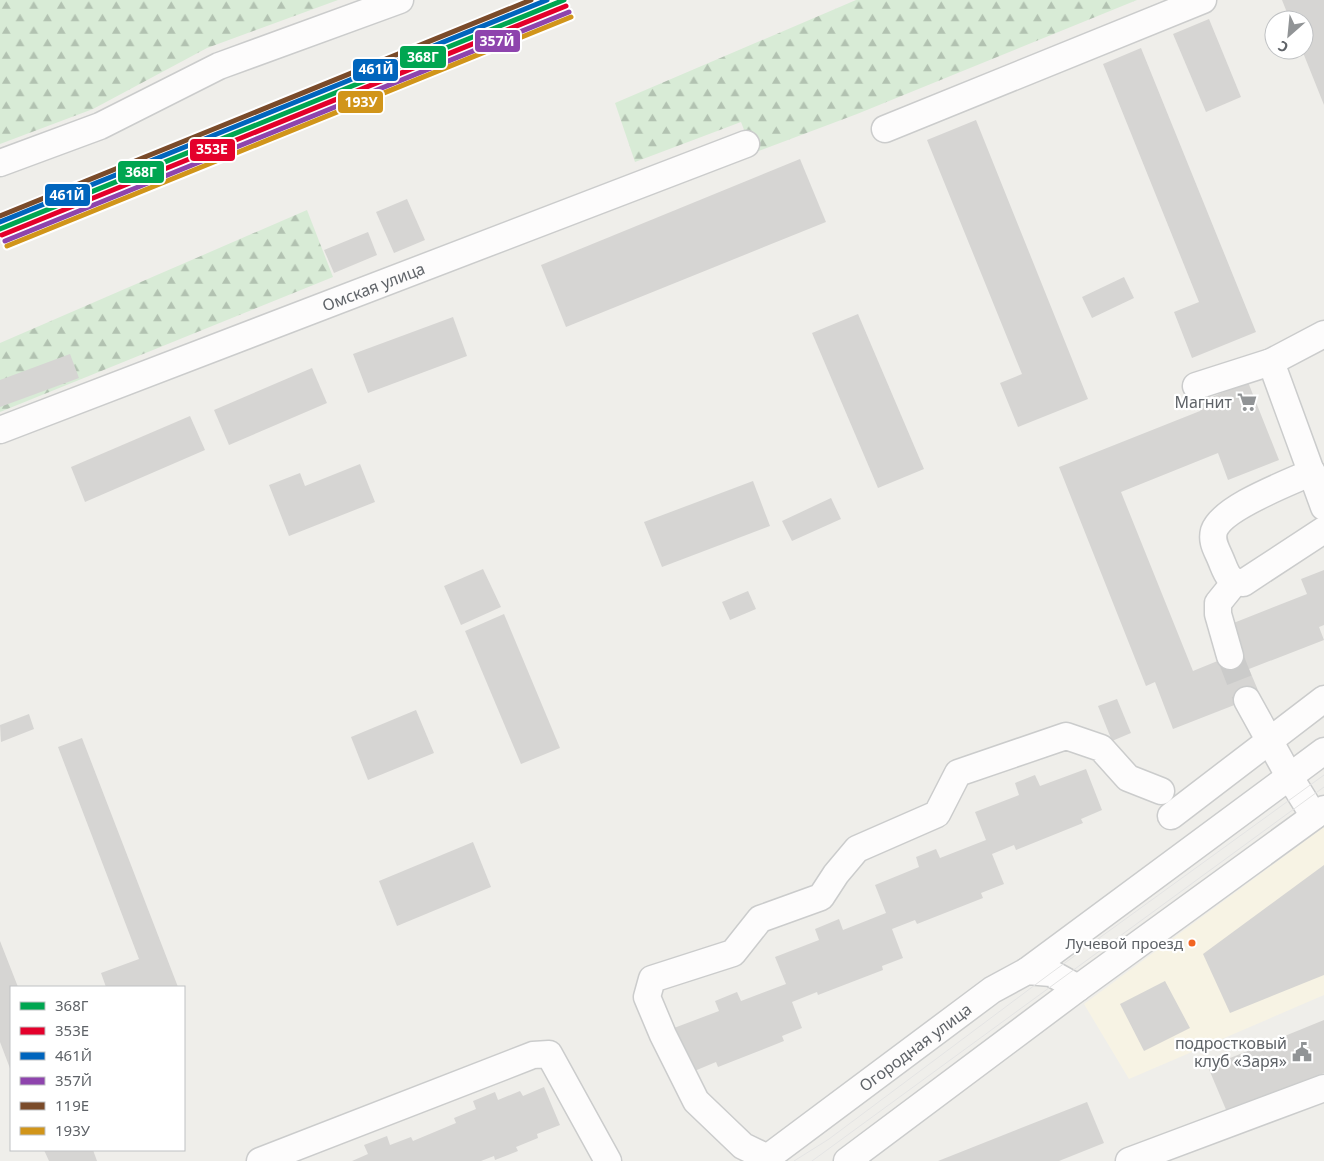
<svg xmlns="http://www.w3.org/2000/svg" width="1324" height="1161" font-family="'Noto Sans',sans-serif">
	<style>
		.commercial { fill: #f7f3e4 }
		.forest { fill: url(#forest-firs) }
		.building { fill: #d6d5d3 }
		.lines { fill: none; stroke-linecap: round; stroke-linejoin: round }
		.minor-tunnel { stroke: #cbcbca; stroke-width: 26; stroke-dasharray: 26 13; stroke-linecap: butt }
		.minor-casing { stroke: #cbcccc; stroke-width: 29 }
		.minor { stroke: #fdfcfc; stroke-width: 26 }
		.tram { stroke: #e4e4e4; stroke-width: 1 }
		.rail-1-casing { stroke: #fff; stroke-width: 9 }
		.rail-2-casing { stroke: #fff; stroke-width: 9 }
		.rail-3-casing { stroke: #fff; stroke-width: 9 }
		.rail-4-casing { stroke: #fff; stroke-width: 9 }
		.rail-5-casing { stroke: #fff; stroke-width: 9 }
		.rail-6-casing { stroke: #fff; stroke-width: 9 }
		.rail-1 { stroke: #00a651; stroke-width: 5 }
		.rail-2 { stroke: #e4002b; stroke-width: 5 }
		.rail-3 { stroke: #0065bd; stroke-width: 5 }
		.rail-4 { stroke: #8e44ad; stroke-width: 5 }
		.rail-5 { stroke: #7a4b2a; stroke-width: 5 }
		.rail-6 { stroke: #d1951a; stroke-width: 5 }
		.bus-dot { fill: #f26522; stroke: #fff; stroke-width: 2 }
		.labels { text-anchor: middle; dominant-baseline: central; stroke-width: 4.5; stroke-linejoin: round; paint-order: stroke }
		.bus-label { font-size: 15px; fill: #5f6368; stroke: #fff; text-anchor: end }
		.street-label { font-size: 16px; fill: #5f6368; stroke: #fff }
		.poi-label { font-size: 16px; fill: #5f6368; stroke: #fff; text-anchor: end }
		.line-badge { stroke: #fff; stroke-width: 2 }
		.badge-label { font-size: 14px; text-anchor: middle; font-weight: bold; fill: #fff }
	</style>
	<defs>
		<pattern id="forest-firs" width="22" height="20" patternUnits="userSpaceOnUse" patternTransform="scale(1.25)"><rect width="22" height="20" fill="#d8ebd6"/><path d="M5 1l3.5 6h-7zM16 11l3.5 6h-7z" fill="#b2c2b1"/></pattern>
	</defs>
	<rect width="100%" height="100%" fill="#efeeea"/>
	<path class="commercial" d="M1324 827V995L1129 1079 1084 1004Z"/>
	<g class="forest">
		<path d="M0 0H338L207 48 93 109 0 144Z"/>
		<path d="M856 0H1137L857 114 753 153 741 122 635 162 615 103Z"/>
		<path d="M307 210 333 277 0 412V343Z"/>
	</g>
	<g class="building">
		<path d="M1282 0H1324V105L1302 50H1304V20H1290Z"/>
		<path d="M1209 19 1241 97 1206 112 1173 34Z"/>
		<path d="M1141 48 1256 332 1192 358 1174 312 1199 302 1103 64Z"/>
		<path d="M976 120 1088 399 1018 427 1000 383 1022 374 927 140Z"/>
		<path d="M800 159 826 222 566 327 541 265Z"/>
		<path d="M407 199 425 240 394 253 376 212Z"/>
		<path d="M368 232 377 255 334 273 324 250Z"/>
		<path d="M1124 277 1134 298 1092 318 1082 297Z"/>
		<path d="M858 314 924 469 878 488 812 333Z"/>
		<path d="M453 317 467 356 368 393 353 354Z"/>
		<path d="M70 354 79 378 0 407V380Z"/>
		<path d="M312 368 327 403 229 445 214 410Z"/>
		<path d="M1248 382 1279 460 1228 480 1218 453 1121 492 1193 671 1242 651 1231 624 1307 594 1301 579 1324 570V625L1319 627 1324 640 1249 669 1260 695 1173 729 1155 682 1146 686 1059 467 1200 411 1197 403Z"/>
		<path d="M190 416 205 450 85 502 71 467Z"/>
		<path d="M360 464 375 502 289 536 269 485 300 473 305 486Z"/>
		<path d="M753 481 770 526 662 567 644 522Z"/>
		<path d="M831 498 841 519 792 541 782 521Z"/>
		<path d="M483 569 501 607 461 625 444 586Z"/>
		<path d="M748 591 756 609 730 620 722 602Z"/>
		<path d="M504 614 560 748 521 764 465 631Z"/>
		<path d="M1117 699 1131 733 1112 741 1098 706Z"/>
		<path d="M416 710 434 753 368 780 351 737Z"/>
		<path d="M29 714 34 729 1 742 0 725Z"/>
		<path d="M82 738 178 987H106L101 973 139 959 58 747Z"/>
		<path d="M1086 769 1102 810 1081 819 1083 823 1016 850 1014 845 992 854 1004 884 981 893 983 898 917 924 915 920 892 929 903 958 882 966 883 970 818 995 817 992 792 1002 802 1028 782 1036 784 1041 718 1067 716 1062 692 1072 674 1028 719 1011 715 1001 737 992 741 1001 786 984 775 957 819 940 815 929 839 919 843 930 886 913 875 885 919 867 916 857 936 849 940 858 986 840 975 812 1019 795 1015 783 1035 775 1040 786Z"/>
		<path d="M473 842 491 887 397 926 379 881Z"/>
		<path d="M1324 865V975L1230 1013 1203 954Z"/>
		<path d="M0 941 18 987H11V1071L0 1042Z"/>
		<path d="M1165 981 1190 1028 1144 1051 1120 1004Z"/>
		<path d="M1324 1020V1073L1227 1112 1208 1067Z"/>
		<path d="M544 1087 560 1125 537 1134 538 1138 516 1147 518 1151 495 1160 494 1156 481 1161H352L368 1154 364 1145 387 1136 390 1145 411 1137 413 1141 456 1123 454 1118 476 1109 473 1101 495 1092 498 1100 520 1091 523 1096Z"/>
		<path d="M1087 1102 1104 1143 1059 1161H938Z"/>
		<path d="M44 1150H93L97 1161H49Z"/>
	</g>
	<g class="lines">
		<path class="minor-tunnel" d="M1230 656 1247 700"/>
		<defs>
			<g id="minor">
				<path d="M885 129 1203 0"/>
				<path d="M0 163 100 126 219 66 400 0"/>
				<path d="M1271 362 1324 507"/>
				<path d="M1196 386 1271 362 1324 334"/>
				<path id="s1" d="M0 430 746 144"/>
				<path d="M1312 472C1289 483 1222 507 1214 531 1211 542 1217 550 1221 560 1226 572 1228 582 1243 583L1324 530"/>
				<path d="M1230 656 1218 614V603L1235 582"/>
				<path d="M1247 700 1289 776 1314 816"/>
				<path d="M1171 816 1324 699"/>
				<path d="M1027 971 1324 751"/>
				<path d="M768 1158 743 1146 696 1101 663 1035 647 997 652 979 733 953 760 919 821 897 836 874 857 849 937 814 958 773 1066 736 1101 748 1128 778 1161 791"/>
				<path d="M260 1161 533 1055 549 1054 608 1161"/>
				<path id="s2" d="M763 1161 992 990 1027 971 1051 973 1078 988"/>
				<path d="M847 1161 1078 988 1324 809"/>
				<path d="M1129 1161 1324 1088"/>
			</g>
		</defs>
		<use href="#minor" class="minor-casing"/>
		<use href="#minor" class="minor"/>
		<g class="tram">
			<path d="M794 1161 829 1139 1051 973 1324 775"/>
			<path d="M812 1161 1324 787"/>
		</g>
		<defs>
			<path id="rail-1" d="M0 229 564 0"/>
			<path id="rail-2" d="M2 235 566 6"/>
			<path id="rail-3" d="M0 222 547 0"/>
			<path id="rail-4" d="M5 241 569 12"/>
			<path id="rail-5" d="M0 216 531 0"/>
			<path id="rail-6" d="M7 246 571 17"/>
		</defs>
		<use href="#rail-1" class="rail-1-casing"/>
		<use href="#rail-2" class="rail-2-casing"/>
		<use href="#rail-3" class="rail-3-casing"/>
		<use href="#rail-4" class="rail-4-casing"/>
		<use href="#rail-5" class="rail-5-casing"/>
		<use href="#rail-6" class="rail-6-casing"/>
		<use href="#rail-1" class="rail-1"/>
		<use href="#rail-2" class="rail-2"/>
		<use href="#rail-3" class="rail-3"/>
		<use href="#rail-4" class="rail-4"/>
		<use href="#rail-5" class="rail-5"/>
		<use href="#rail-6" class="rail-6"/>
	</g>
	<defs>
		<symbol id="supermarket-bare" viewBox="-9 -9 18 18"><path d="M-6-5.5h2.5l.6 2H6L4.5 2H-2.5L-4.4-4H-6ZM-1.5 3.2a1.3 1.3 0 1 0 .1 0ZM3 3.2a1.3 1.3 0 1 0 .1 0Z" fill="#919496" stroke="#fff" stroke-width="2.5" paint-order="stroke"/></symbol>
		<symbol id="civic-bare" viewBox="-9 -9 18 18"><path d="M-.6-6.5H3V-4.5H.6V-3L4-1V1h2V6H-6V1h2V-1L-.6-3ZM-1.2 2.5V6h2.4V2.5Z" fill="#919496" stroke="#fff" stroke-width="2.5" paint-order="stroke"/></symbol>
	</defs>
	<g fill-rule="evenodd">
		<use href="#supermarket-bare" x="1233" y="388" width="28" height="28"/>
		<use href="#civic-bare" x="1288" y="1038" width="28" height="28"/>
	</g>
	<circle class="bus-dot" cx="1192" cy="943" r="4.5"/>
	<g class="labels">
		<g class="bus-label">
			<text x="1183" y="943">Лучевой проезд</text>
		</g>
		<g class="street-label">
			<text stroke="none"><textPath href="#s1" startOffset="400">Омская улица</textPath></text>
			<text stroke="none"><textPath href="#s2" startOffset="190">Огородная улица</textPath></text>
		</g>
		<g class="poi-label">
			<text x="1232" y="402">Магнит</text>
			<text x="1287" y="1043">подростковый<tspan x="1287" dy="18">клуб «Заря»</tspan></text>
		</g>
	</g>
	<g class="line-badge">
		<rect x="474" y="29" width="47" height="24" rx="5" fill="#8e44ad"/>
		<rect x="399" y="45" width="48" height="24" rx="5" fill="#00a651"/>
		<rect x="352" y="58" width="47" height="24" rx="5" fill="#0065bd"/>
		<rect x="337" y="90" width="47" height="24" rx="5" fill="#d1951a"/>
		<rect x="189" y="138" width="47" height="24" rx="5" fill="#e4002b"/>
		<rect x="117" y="160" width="48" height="24" rx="5" fill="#00a651"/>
		<rect x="44" y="183" width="47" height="24" rx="5" fill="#0065bd"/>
	</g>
	<g class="badge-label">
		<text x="497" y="46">357Й</text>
		<text x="423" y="62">368Г</text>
		<text x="376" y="74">461Й</text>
		<text x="361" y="107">193У</text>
		<text x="212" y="154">353Е</text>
		<text x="141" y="177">368Г</text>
		<text x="67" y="200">461Й</text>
	</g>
	<rect x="10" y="986" width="175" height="165" fill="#ffffff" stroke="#bfc1c3"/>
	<rect x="20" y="1002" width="25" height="8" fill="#00a651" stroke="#bfc1c3"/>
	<text x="55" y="1011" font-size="15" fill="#5f6368">368Г</text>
	<rect x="20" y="1027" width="25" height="8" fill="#e4002b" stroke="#bfc1c3"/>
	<text x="55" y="1036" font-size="15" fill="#5f6368">353Е</text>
	<rect x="20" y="1052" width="25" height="8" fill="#0065bd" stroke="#bfc1c3"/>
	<text x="55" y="1061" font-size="15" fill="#5f6368">461Й</text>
	<rect x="20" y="1077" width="25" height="8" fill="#8e44ad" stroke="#bfc1c3"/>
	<text x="55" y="1086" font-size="15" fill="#5f6368">357Й</text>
	<rect x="20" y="1102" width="25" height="8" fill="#7a4b2a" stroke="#bfc1c3"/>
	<text x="55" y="1111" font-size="15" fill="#5f6368">119Е</text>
	<rect x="20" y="1127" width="25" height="8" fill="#d1951a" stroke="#bfc1c3"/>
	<text x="55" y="1136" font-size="15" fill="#5f6368">193У</text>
	<g transform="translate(1289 35) rotate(207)"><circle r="24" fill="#ffffff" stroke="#bfc1c3"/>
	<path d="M0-4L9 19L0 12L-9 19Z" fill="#919496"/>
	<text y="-8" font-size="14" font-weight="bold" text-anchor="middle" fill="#5f6368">С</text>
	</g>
</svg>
